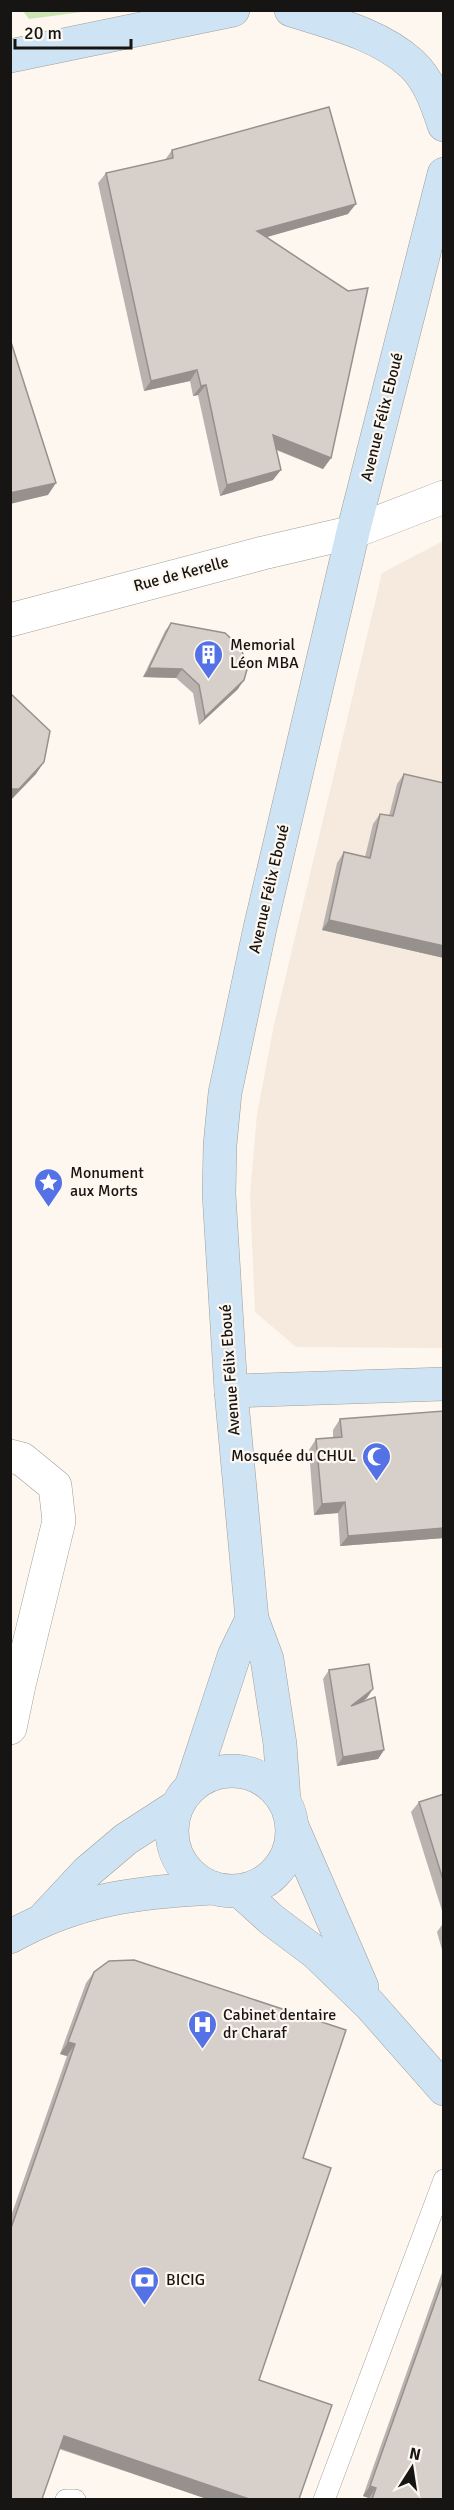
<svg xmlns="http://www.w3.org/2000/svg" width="454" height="2510" font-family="Signika,sans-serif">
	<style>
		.built { fill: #f5eadd }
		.grass { fill: url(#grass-tufts) }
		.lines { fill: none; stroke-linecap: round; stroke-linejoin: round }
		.service-casing { stroke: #a29e97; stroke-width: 22 }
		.minor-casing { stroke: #a29e97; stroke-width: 34 }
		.secondary-casing { stroke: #a29e97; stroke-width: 34 }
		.service { stroke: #fff; stroke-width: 21 }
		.minor { stroke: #fff; stroke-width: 33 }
		.secondary { stroke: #cee3f3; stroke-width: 33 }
		.wall { fill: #b9b2ae }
		.shaded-wall { fill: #96918d }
		.building { fill: #d7cfca; stroke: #96918d; stroke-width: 1.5 }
		.labels { text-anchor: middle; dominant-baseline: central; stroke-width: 4.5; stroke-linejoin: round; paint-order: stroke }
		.street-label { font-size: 16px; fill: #171513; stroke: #fdf7f0 }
		.poi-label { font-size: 16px; fill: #171513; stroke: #fdf7f0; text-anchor: start }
	</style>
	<defs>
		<pattern id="grass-tufts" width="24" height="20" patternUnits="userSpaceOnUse" patternTransform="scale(1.5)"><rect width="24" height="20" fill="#cae5b3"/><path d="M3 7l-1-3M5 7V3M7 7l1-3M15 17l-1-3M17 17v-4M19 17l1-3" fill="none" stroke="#adc499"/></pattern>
	</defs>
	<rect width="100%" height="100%" fill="#fdf7f0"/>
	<path class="built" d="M443 541V1348L296 1347 255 1312 250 1194 257 1114 274 1025 382 573Z"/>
	<path class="grass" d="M23 11H90L29 19Z"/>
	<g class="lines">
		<defs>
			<g id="service">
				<path d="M66 2500H75"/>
				<path d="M324 2500 444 2180"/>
			</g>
			<g id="minor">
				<path d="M10 620 263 553 353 532 444 497"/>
				<path d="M10 1456 22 1459 55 1486 59 1521 19 1685 10 1728"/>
			</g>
			<g id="secondary">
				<path d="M291 10C332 23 379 34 412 64 429 80 437 104 444 125"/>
				<path d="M10 56 233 10"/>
				<path d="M231 1391 444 1384"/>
				<circle cx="232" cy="1831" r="60"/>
				<path d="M191 1787 234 1656 252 1619"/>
				<path d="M284 1800 280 1744 267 1659 252 1619 231 1391 219 1194 220 1145 225 1093 260 928 353 532 444 174"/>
				<path d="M292 1826 362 1987"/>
				<path d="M240 1891 272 1920 316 1953 370 2005 444 2089"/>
				<path d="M45 1917 87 1872 126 1839 177 1806"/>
				<path d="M10 1937C77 1899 137 1892 213 1888"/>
			</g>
		</defs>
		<use href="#service" class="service-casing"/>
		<use href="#minor" class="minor-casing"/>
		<use href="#secondary" class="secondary-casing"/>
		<use href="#service" class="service"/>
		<use href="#minor" class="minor"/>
		<use href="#secondary" class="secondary"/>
	</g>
	<g class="wall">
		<path d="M172 150 348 214 266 237 331 458 323 469 276 450 273 480 220 496 198 395 193 396 190 381 144 391 98 183 106 173 165 160Z"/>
		<path d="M171 623 238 689 199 725 193 693 176 678 143 677 165 631Z"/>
		<path d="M404 774 444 783V958L322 930 337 863 344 852 365 857 373 824 380 814 389 816 397 784Z"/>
		<path d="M444 1411V1538L340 1546 338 1513 314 1515 309 1450 316 1439 333 1438V1430L340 1419Z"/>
		<path d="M329 1670 367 1698 362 1702 384 1750 378 1759 337 1766 323 1679Z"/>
		<path d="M444 1794V1917L411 1812 419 1802Z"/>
		<path d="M444 1922V1957L437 1932Z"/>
		<path d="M94 1972 303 2158 207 2499 59 2449 10 2499V2219L67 2056 60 2054 86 1983Z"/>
		<path d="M444 2267V2499H368L369 2498 363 2496Z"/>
	</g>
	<g class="shaded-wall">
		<path d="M356 204 348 214 250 242 257 231Z"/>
		<path d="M197 370 190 381 144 391 151 381Z"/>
		<path d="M206 385 198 395 193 396 201 386Z"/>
		<path d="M273 435 331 458 323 469 266 445Z"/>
		<path d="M281 470 273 480 220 496 227 485Z"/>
		<path d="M56 483 48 495 10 504V493Z"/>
		<path d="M149 668 182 669 176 678 143 677Z"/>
		<path d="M244 680 238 689 199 725 205 717Z"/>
		<path d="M44 762 36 774 10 801V789Z"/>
		<path d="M329 920 444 946V958L322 930Z"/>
		<path d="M345 1502 338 1513 314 1515 322 1504Z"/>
		<path d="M444 1528V1538L340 1546 348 1536Z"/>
		<path d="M373 1689 367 1698 345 1714 351 1706Z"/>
		<path d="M384 1750 378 1759 337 1766 343 1757Z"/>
		<path d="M68 2042 75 2044 67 2056 60 2054Z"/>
		<path d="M64 2436 249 2499H207L56 2447Z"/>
		<path d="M370 2486 376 2488 369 2498 363 2496Z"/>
	</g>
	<g class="building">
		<path d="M329 107 356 204 257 231 348 291 368 288 331 458 273 435 281 470 227 485 206 385 201 386 197 370 151 381 106 173 173 158 172 150Z"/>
		<path d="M10 339 56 483 10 493Z"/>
		<path d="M171 623 225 633 240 647 248 666 244 680 205 717 199 685 182 669 149 668Z"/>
		<path d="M10 693 50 731 44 762 19 789H10Z"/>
		<path d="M404 774 444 783V946L329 920 344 852 370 858 380 814 393 816Z"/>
		<path d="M444 1411V1528L348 1536 345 1502 322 1504 316 1439 342 1437 340 1419Z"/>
		<path d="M369 1664 373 1689 351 1706 375 1697 384 1750 343 1757 329 1670Z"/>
		<path d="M444 1794V1883L419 1802Z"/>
		<path d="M134 1960 346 2030 303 2158 331 2168 259 2380 332 2405 299 2499H249L64 2436 42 2499H10V2231L75 2044 68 2042 94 1972 109 1961Z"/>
		<path d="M444 2277V2499H372L376 2488 370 2486Z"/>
	</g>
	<defs>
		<symbol id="building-pin" viewBox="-11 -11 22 30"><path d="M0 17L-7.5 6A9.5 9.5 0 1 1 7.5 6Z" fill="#5471e6" stroke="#fdf7f0"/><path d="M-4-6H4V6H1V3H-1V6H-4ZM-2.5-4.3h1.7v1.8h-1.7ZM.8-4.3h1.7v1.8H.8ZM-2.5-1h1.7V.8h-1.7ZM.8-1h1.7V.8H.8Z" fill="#fff"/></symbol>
		<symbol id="sight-pin" viewBox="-11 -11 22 30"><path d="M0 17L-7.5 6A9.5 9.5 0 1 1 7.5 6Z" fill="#5471e6" stroke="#fdf7f0"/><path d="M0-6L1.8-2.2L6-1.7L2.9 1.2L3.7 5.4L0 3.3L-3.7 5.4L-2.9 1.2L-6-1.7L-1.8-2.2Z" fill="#fff"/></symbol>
		<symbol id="mosque-pin" viewBox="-11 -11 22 30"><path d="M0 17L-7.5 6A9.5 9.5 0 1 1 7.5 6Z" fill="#5471e6" stroke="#fdf7f0"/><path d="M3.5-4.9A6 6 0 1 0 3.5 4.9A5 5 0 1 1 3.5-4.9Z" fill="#fff"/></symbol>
		<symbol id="hospital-pin" viewBox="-11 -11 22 30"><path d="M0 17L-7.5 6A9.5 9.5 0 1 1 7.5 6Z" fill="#5471e6" stroke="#fdf7f0"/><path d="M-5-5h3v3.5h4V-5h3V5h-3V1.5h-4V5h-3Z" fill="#fff"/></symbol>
		<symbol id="bank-pin" viewBox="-11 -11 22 30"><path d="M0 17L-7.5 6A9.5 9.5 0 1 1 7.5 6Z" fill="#5471e6" stroke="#fdf7f0"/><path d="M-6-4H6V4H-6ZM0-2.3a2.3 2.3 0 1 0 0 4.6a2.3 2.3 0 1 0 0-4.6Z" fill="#fff"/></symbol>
	</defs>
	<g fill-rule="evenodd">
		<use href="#building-pin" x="192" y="638" width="33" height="45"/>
		<use href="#sight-pin" x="32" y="1166" width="33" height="45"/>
		<use href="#mosque-pin" x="360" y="1440" width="33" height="45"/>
		<use href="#hospital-pin" x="186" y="2008" width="33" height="45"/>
		<use href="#bank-pin" x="128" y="2264" width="33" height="45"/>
	</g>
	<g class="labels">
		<g class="street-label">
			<text transform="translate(382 417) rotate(-76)">Avenue Félix Eboué</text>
			<text transform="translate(181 574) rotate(-15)">Rue de Kerelle</text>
			<text transform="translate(269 889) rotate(-77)">Avenue Félix Eboué</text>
			<text transform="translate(230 1370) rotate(-94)">Avenue Félix Eboué</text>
		</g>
		<g class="poi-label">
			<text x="230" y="645">Memorial<tspan x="230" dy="18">Léon MBA</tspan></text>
			<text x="70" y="1173">Monument<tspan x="70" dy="18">aux Morts</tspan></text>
			<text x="356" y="1456" text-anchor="end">Mosquée du CHUL</text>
			<text x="223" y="2015">Cabinet dentaire<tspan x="223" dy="18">dr Charaf</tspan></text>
			<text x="166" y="2280">BICIG</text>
		</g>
	</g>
	<rect width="454" height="2510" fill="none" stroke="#171513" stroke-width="24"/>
	<g transform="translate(412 2468) rotate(12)" stroke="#fdf7f0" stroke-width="4.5" paint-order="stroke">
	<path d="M0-4.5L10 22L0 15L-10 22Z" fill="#171513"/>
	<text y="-9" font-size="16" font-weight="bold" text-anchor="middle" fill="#171513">N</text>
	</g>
	<path d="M15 39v9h116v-9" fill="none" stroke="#171513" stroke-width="3"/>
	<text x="24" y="39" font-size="18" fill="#171513" stroke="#fdf7f0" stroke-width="4.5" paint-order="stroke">20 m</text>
</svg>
